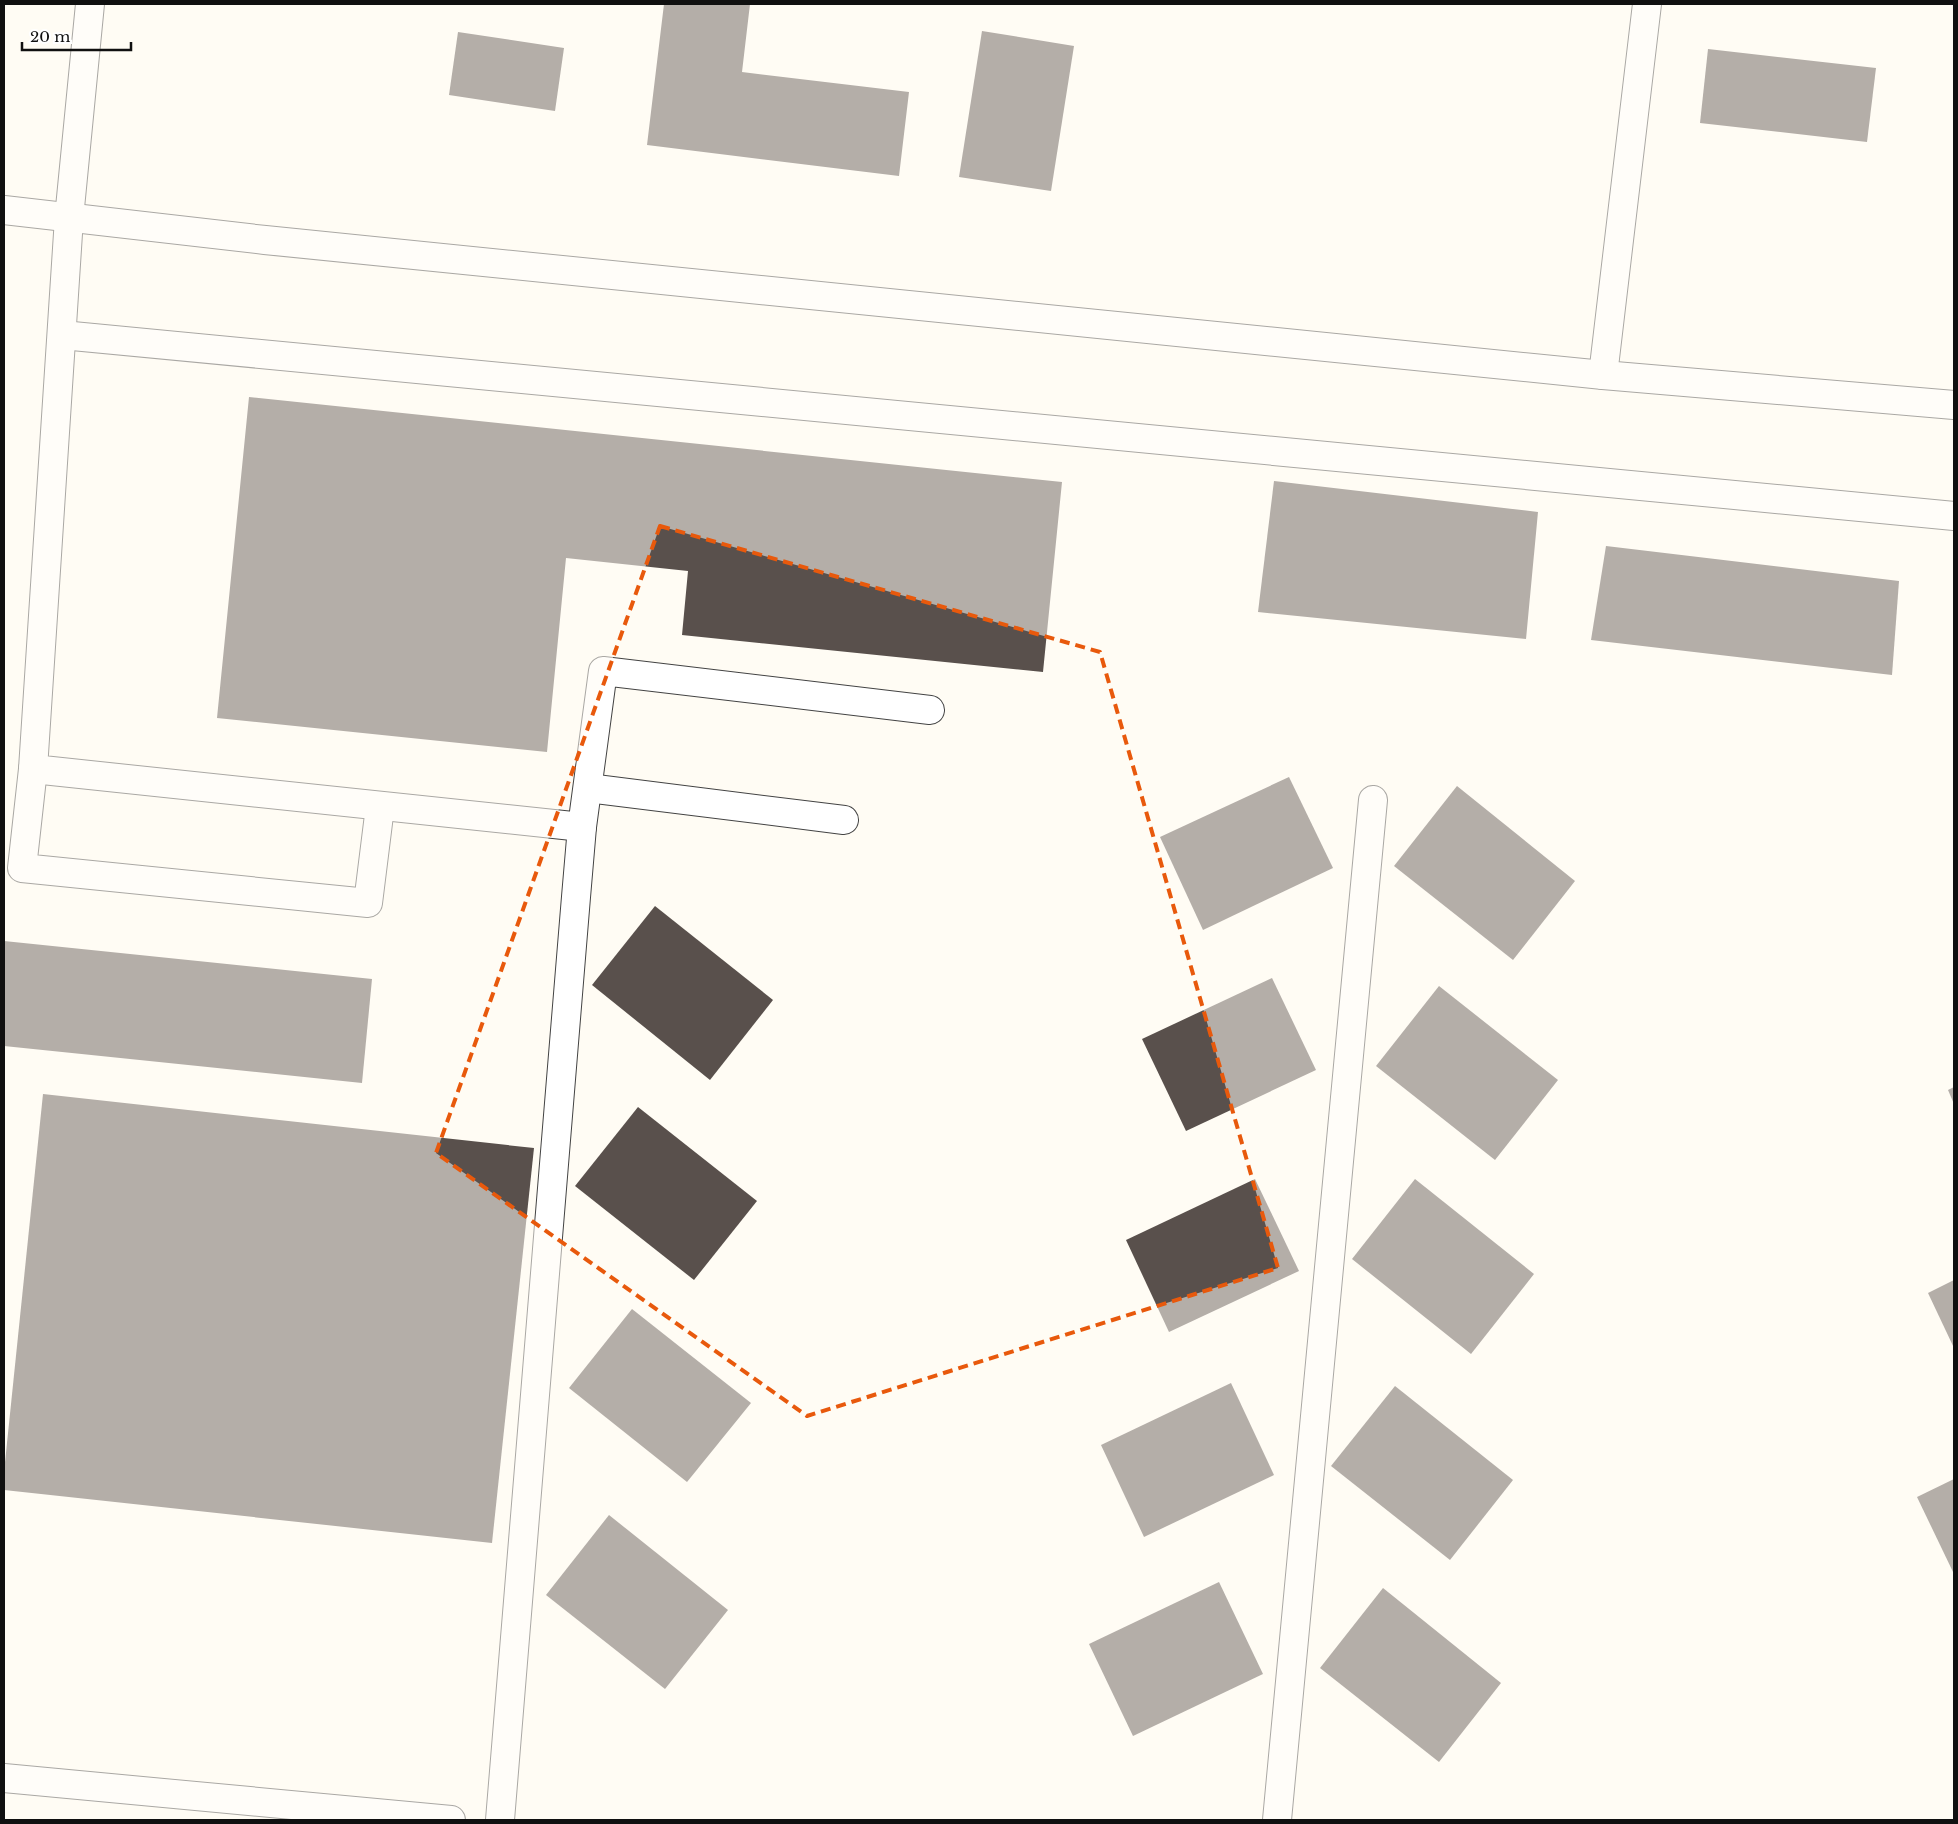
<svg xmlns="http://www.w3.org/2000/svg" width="1958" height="1824" font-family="'Libre Baskerville',serif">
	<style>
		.building { fill: #59504c }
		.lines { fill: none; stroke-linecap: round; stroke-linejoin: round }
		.minor-casing { stroke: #434343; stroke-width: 30 }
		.minor { stroke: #fff; stroke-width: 28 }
		.marked { fill: none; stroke: #e8590c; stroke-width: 4; stroke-dasharray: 10 6; stroke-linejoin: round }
	</style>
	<rect width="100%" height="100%" fill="#fffcf4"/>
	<g class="building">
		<path d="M664 4H750L742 72 909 92 899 176 647 145Z"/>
		<path d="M982 31 1074 46 1051 191 959 177Z"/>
		<path d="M458 32 564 48 555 111 449 95Z"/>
		<path d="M1708 49 1876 68 1867 142 1700 123Z"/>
		<path d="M249 397 1062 482 1043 672 682 635 688 571 566 558 547 752 217 718Z"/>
		<path d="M1274 481 1538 512 1526 639 1258 612Z"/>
		<path d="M1606 546 1899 581 1892 675 1591 640Z"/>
		<path d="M1289 777 1333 868 1203 930 1160 837Z"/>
		<path d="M1457 786 1575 881 1513 960 1394 866Z"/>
		<path d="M655 906 773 1000 710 1080 592 985Z"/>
		<path d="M4 941 372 979 362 1083 4 1046Z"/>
		<path d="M1272 978 1316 1070 1186 1131 1142 1039Z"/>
		<path d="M1439 986 1558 1080 1495 1160 1376 1066Z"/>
		<path d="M1954 1087V1104L1948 1090Z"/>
		<path d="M43 1094 534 1148 492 1543 4 1490V1472Z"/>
		<path d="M638 1107 757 1201 694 1280 575 1186Z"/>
		<path d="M1255 1179 1299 1271 1169 1332 1126 1240Z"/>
		<path d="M1415 1179 1534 1274 1471 1354 1352 1259Z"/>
		<path d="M1954 1280V1348L1928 1293Z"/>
		<path d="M632 1309 751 1403 687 1482 569 1388Z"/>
		<path d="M1231 1383 1274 1475 1144 1537 1101 1445Z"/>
		<path d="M1395 1386 1513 1480 1450 1560 1331 1466Z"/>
		<path d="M1954 1479V1574L1917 1497Z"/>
		<path d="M609 1515 728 1610 665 1689 546 1595Z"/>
		<path d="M1219 1582 1263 1674 1133 1736 1089 1644Z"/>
		<path d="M1383 1588 1501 1683 1439 1762 1320 1668Z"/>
	</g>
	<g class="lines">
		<defs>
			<g id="minor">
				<path d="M90 4 69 218 33 769 582 827"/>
				<path d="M4 210 265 240 1603 375 1954 405"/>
				<path d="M62 335 1954 516"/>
				<path d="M1603 375 1647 4"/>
				<path d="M33 769 22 868 368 903 380 807"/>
				<path d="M588 788 844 820"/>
				<path d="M4 1778 451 1820"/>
				<path d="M500 1820 576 897 582 827 603 671 930 710"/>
				<path d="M1277 1820 1373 800"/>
			</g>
		</defs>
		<use href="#minor" class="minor-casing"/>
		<use href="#minor" class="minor"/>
	</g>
	<path d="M0 0H1958V1824H0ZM660 526 1100 652 1278 1268 807 1416 436 1153Z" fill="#fffcf4" fill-opacity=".55" fill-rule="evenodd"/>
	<path class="marked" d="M660 526 1100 652 1278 1268 807 1416 436 1153Z"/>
	<rect width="1958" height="1824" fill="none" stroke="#101010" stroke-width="10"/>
	<path d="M22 42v8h109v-8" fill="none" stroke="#101010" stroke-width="2.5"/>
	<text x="30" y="42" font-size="15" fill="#101010" stroke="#ffffff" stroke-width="4" paint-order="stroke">20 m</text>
</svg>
